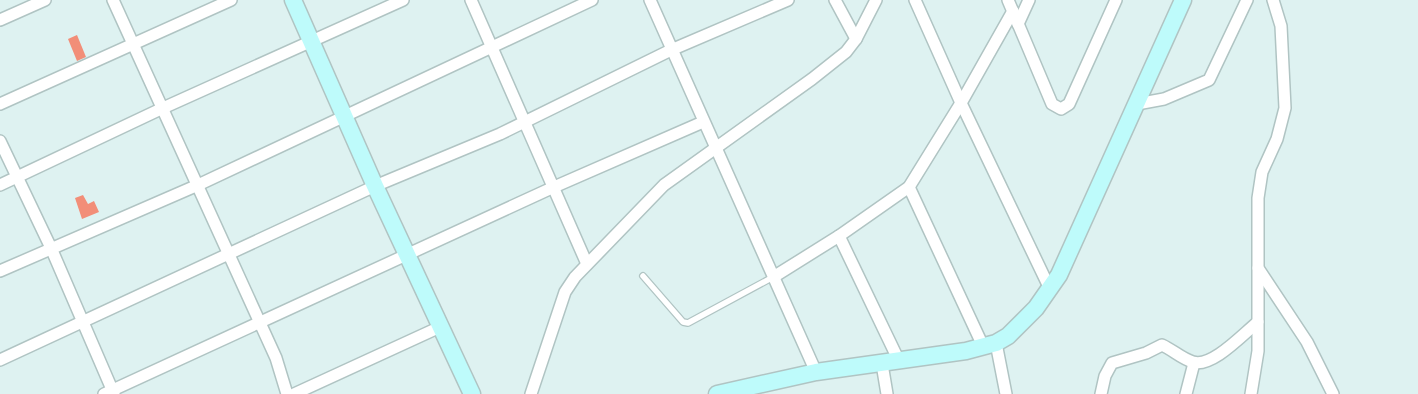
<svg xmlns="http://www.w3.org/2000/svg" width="1418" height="394" font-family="Barlow,sans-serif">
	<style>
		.building { fill: #f28e78 }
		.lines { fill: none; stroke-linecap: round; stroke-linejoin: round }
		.lane-casing { stroke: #b0c4c3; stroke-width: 8 }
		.street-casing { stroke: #b0c4c3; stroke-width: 14 }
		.secondary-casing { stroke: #b0c4c3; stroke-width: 19 }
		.lane { stroke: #fff; stroke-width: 5.5 }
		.street { stroke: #fff; stroke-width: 11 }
		.secondary { stroke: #befbfb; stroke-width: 16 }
	</style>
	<rect width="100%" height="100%" fill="#def2f1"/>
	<g class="building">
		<path d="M77 35 86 57 77 61 68 39Z"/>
		<path d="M83 195 88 204 94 201 99 212 82 219 75 198Z"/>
	</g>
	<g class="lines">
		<defs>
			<path id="lane" d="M643 276 683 322 688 323 775 276"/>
			<g id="street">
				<path d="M113 0 276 358 287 394"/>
				<path d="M471 0 587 264"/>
				<path d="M650 0 816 372"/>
				<path d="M835 0 856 39"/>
				<path d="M915 0 961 103 1050 289"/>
				<path d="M1008 0 1052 104 1061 109 1069 104 1116 0"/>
				<path d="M1273 0 1281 26 1285 108 1277 139 1262 172 1258 198V268L1307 342 1333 394"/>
				<path d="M0 20 45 0"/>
				<path d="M1018 24 1029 0"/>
				<path d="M0 104 231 0"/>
				<path d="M1137 104 1164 99 1209 80 1247 0"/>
				<path d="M0 141 51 248 114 394"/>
				<path d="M0 185 163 108 403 0"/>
				<path d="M909 187 983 346"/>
				<path d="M839 236 899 361"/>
				<path d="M0 271 198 185 592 0"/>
				<path d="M775 276 839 236 909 187 961 103 1013 11"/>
				<path d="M996 343 1006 394"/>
				<path d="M0 360 375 186 500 134 671 50 788 0"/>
				<path d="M882 364 887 394"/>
				<path d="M104 394 554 187 703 122"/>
				<path d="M294 394 440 327"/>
				<path d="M531 394 565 292 575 277 664 185 812 79 846 52 856 39 876 0"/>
				<path d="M1101 394 1105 376 1112 363 1146 353 1162 345C1173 350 1182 359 1193 362 1212 368 1243 334 1258 322"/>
				<path d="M1186 394 1194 363"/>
				<path d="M1251 394 1258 351V268"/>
			</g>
			<g id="secondary">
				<path d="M293 0 375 186 472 394"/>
				<path d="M717 394 816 372 966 351 996 343 1008 336 1036 308 1059 275 1183 0"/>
			</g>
		</defs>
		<use href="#lane" class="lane-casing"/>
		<use href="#street" class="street-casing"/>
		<use href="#secondary" class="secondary-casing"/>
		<use href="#lane" class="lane"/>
		<use href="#street" class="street"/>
		<use href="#secondary" class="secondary"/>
	</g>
</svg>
